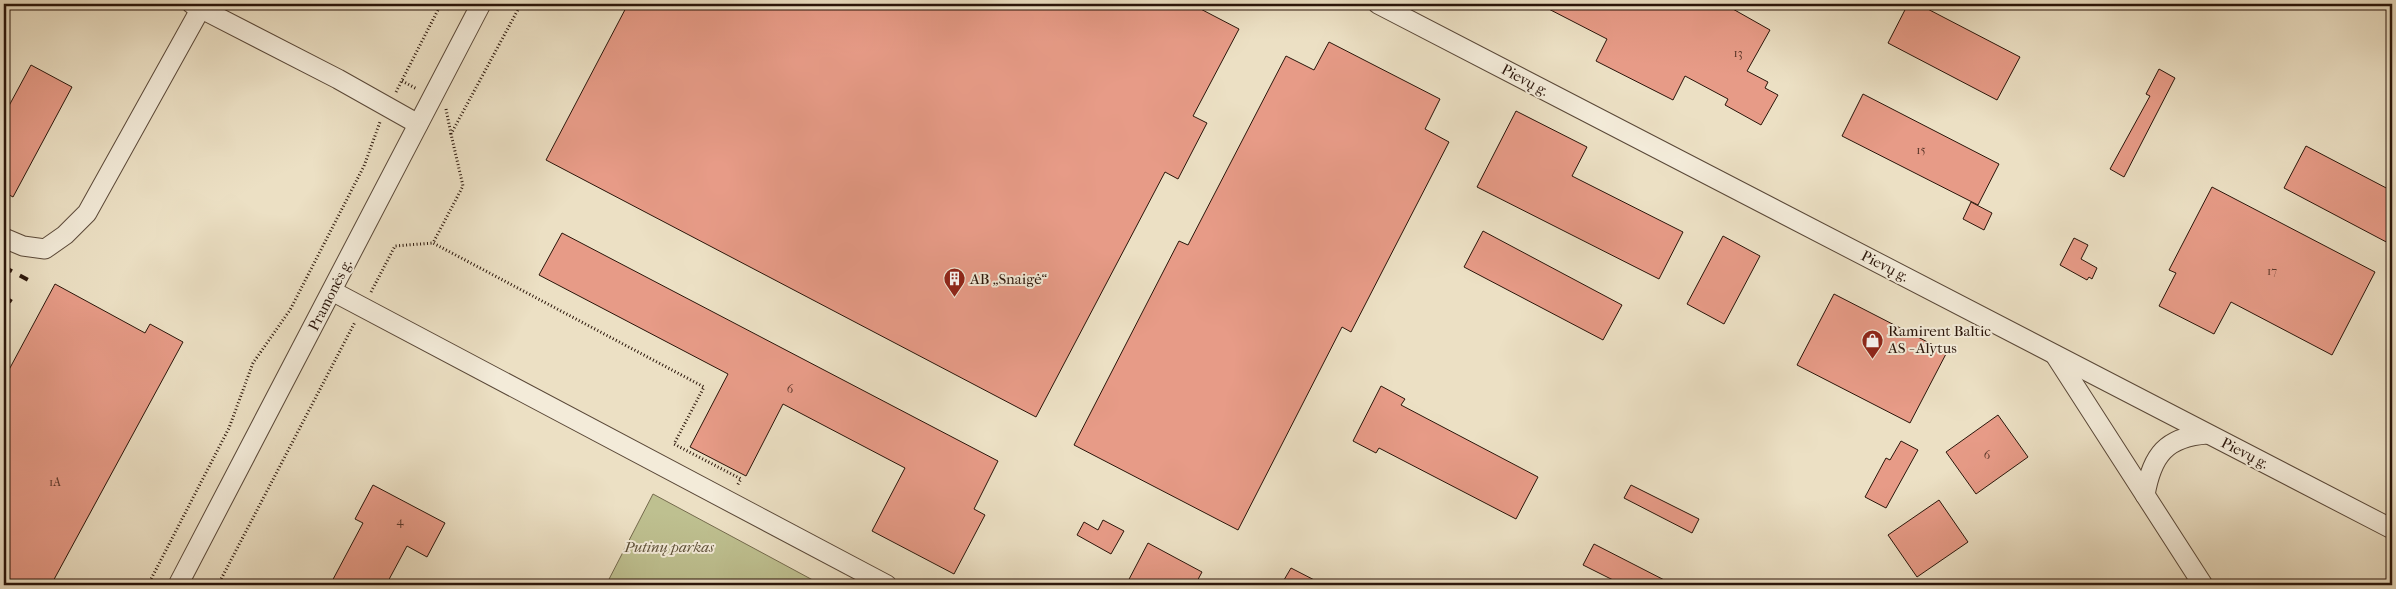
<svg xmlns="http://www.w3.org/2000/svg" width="2396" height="589" font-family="'IM FELL French Canon',serif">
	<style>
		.green { fill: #bec090; stroke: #746a4d }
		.building { fill: #e79b87; stroke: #2a150a }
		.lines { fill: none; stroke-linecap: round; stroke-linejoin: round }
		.minor-casing { stroke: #5a4838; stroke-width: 21 }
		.path { stroke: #2a150a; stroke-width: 3; stroke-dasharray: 1 2.5; stroke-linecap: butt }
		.minor { stroke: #f3ebd9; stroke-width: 19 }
		.rail { stroke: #2a150a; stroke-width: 4; stroke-dasharray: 9 9; stroke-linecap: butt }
		.labels { text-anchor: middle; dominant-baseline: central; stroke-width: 4; stroke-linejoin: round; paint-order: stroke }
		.number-label { font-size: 12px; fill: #593629 }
		.street-label { font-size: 15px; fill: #2a150a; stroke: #f3ebd9 }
		.poi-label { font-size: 15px; fill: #2a150a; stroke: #f3ebd9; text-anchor: start }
		.park-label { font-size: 15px; font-style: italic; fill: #5e5139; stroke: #f3ebd9 }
	</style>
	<rect width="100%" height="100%" fill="#ece0c4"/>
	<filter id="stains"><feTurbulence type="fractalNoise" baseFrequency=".004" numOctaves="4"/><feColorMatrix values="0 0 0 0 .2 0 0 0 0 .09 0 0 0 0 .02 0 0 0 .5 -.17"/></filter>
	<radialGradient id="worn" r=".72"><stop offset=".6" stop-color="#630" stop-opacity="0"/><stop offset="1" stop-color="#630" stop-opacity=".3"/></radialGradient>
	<path class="green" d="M653 494 822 585H606Z"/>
	<g class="building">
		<path d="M628 4H1191L1239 29 1193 116 1207 123 1178 179 1165 172 1036 417 546 160Z"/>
		<path d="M1539 4H1724L1770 30 1747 71 1768 82 1765 88 1778 95 1761 125 1725 105 1728 99 1685 76 1673 100 1596 61 1607 39Z"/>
		<path d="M1908 4H1918L2020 57 1997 100 1888 43Z"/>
		<path d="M1329 42 1440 99 1425 129 1449 142 1351 332 1342 327 1238 530 1074 445 1179 241 1188 245 1286 56 1314 70Z"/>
		<path d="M31 65 72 87 13 197 4 192V115Z"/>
		<path d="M2159 69 2175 78 2124 177 2110 169 2150 96 2146 94Z"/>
		<path d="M1863 94 1999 164 1978 205 1842 136Z"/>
		<path d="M1516 111 1587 147 1572 176 1683 232 1659 279 1477 187Z"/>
		<path d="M2306 146 2392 191V245L2284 188Z"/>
		<path d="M2212 187 2375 272 2332 355 2231 302 2214 334 2159 306 2176 273 2169 270Z"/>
		<path d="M1971 202 1992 213 1984 230 1963 219Z"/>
		<path d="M1483 231 1622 305 1603 340 1464 267Z"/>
		<path d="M562 233 998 461 974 509 985 515 954 574 872 531 905 468 783 404 746 476 690 447 728 374 539 275Z"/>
		<path d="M1723 236 1760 256 1724 324 1687 304Z"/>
		<path d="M2074 238 2088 245 2081 259 2097 268 2092 279 2089 277 2087 280 2060 265Z"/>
		<path d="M55 284 145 333 150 324 183 342 51 585H4V379Z"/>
		<path d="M1834 294 1947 352 1910 423 1797 365Z"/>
		<path d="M1381 386 1405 399 1401 405 1538 477 1516 519 1379 448 1376 453 1353 441Z"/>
		<path d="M1998 415 2028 457 1976 494 1946 452Z"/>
		<path d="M1901 441 1918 450 1886 508 1865 497 1886 458 1890 460Z"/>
		<path d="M373 485 445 523 427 557 407 546 386 585H330L363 523 355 519Z"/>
		<path d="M1631 485 1699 519 1692 533 1624 498Z"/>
		<path d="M1939 500 1968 542 1917 577 1888 535Z"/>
		<path d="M1103 520 1124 531 1111 554 1077 535 1084 522 1098 530Z"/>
		<path d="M1148 543 1202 572 1195 585H1126Z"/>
		<path d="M1594 544 1674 585H1623L1583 565Z"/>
		<path d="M1291 568 1324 585H1281Z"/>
	</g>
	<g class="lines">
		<defs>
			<g id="minor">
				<path d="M192 4 338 79 418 124"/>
				<path d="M1378 4 2392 529"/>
				<path d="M4 238 23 246 45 249 65 235 87 213 201 8"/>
				<path d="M332 291 887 585"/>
				<path d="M2055 355 2203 585"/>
				<path d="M2145 495C2152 455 2166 437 2207 434"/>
				<path d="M178 585 481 4"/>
			</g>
		</defs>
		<use href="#minor" class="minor-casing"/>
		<g class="path">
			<path d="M521 4 451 134 463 186 433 243 704 387 674 444 741 479 737 486"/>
			<path d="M402 81 417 89"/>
			<path d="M396 92 441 4"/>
			<path d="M446 109 451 134"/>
			<path d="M371 292 395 246 433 243"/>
			<path d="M148 585 229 428 253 363 290 310 364 166 380 122"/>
			<path d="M218 585 355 322"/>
		</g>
		<use href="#minor" class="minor"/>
		<g class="rail">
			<path d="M4 267 30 281"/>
			<path d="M4 297 14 303"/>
		</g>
	</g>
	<defs>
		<symbol id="building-pin" viewBox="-11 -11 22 30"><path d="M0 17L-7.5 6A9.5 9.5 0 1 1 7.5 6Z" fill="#8f2418" stroke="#f3ebd9"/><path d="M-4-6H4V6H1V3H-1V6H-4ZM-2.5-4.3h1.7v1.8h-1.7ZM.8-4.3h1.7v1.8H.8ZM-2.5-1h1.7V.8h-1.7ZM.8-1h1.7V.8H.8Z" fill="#fff"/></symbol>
		<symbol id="shop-pin" viewBox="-11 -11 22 30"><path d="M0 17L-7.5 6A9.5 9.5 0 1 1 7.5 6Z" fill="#8f2418" stroke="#f3ebd9"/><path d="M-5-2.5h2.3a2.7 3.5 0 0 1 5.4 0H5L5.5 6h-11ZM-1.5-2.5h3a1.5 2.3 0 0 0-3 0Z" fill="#fff"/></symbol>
	</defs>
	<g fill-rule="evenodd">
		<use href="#building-pin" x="942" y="266" width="25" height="34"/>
		<use href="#shop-pin" x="1860" y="328" width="25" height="34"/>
	</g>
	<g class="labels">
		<g class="number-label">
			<text x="1738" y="53">13</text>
			<text x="1921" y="150">15</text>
			<text x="2272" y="271">17</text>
			<text x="790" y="389">6</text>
			<text x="1987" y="455">6</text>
			<text x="55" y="482">1A</text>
			<text x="400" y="521">4</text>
		</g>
		<g class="street-label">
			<text transform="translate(1525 80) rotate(28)">Pievų g.</text>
			<text transform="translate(1885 266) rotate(27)">Pievų g.</text>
			<text transform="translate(330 295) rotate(-63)">Pramonės g.</text>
			<text transform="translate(2245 453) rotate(27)">Pievų g.</text>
		</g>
		<g class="poi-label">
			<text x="970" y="279">AB „Snaigė“</text>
			<text x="1888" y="331">Ramirent Baltic<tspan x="1888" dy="17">AS - Alytus</tspan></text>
		</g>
		<g class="park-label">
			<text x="669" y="547">Putinų parkas</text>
		</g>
	</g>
	<rect width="2396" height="589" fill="none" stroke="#ece0c4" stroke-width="20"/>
	<rect x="5" y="5" width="2386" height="579" fill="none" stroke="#2a150a" stroke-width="2.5"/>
	<rect x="10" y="10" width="2376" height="569" fill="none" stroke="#2a150a"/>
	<rect width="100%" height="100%" filter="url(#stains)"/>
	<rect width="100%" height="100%" fill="url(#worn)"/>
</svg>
